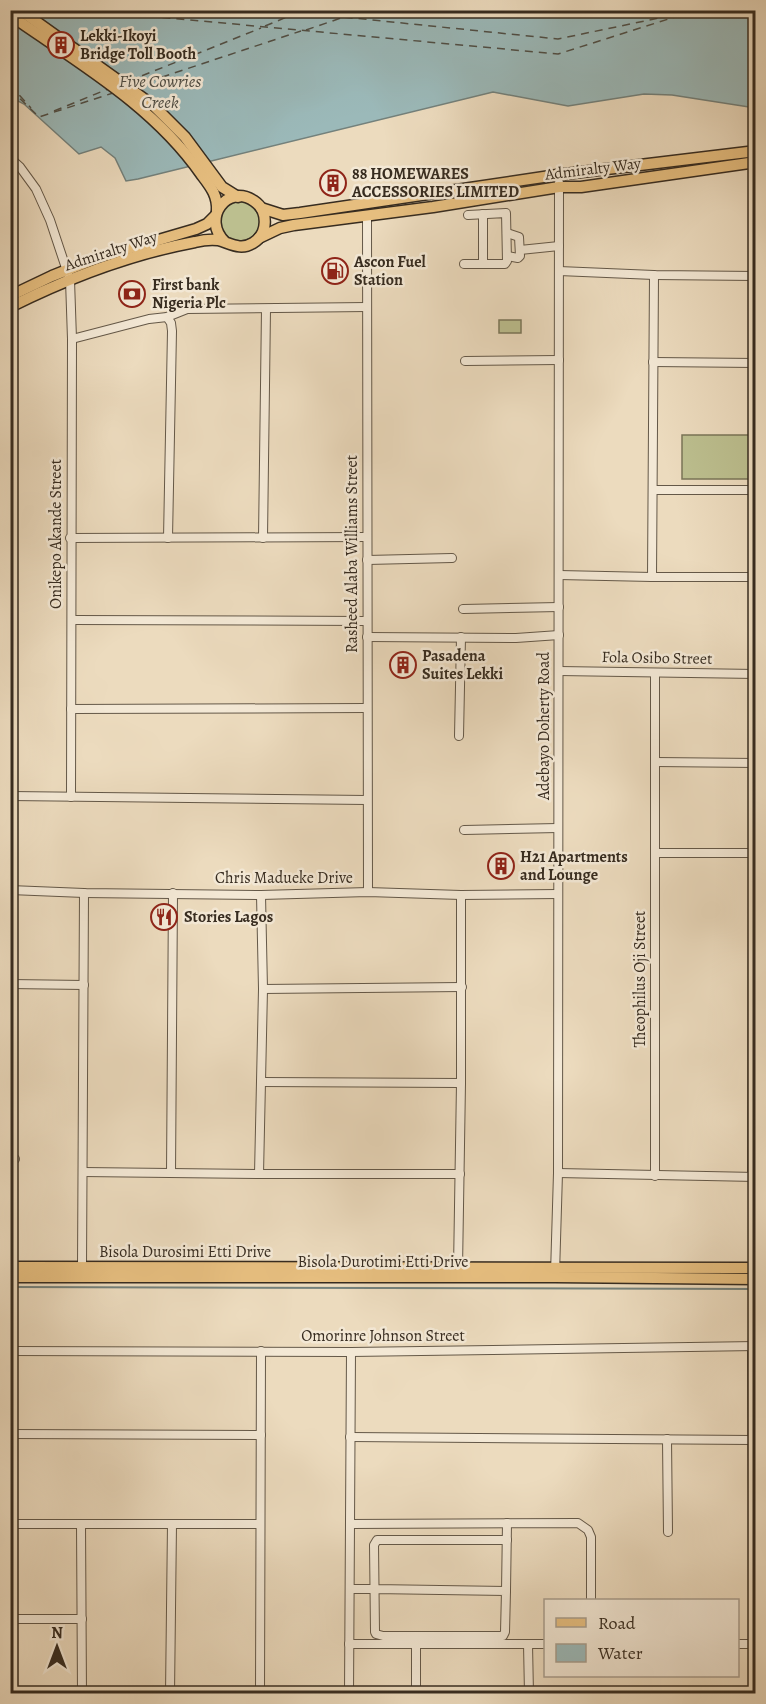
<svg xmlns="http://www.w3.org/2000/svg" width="766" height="1704" font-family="Alegreya,serif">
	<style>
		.green { fill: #bcbf8f; stroke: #7a7658; stroke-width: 1.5 }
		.water { fill: #9bb9b9; stroke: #73817c; stroke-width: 1.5 }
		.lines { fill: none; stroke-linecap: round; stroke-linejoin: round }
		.stream { stroke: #73817c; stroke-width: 2 }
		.ferry { stroke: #504f46; stroke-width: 1.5; stroke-dasharray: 8 6; stroke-linecap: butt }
		.minor-casing { stroke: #645848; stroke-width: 10 }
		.major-casing { stroke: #372c20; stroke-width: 13 }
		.minor { stroke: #f3e8d5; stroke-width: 8 }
		.major { stroke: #e6be7f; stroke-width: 10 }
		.labels { text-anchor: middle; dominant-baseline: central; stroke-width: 5; stroke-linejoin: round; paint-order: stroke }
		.poi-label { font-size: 16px; font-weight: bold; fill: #372c20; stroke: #f3e8d5; text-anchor: start }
		.street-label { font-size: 16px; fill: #372c20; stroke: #f3e8d5 }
		.water-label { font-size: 18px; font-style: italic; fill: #504f46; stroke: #f3e8d5 }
	</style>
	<rect width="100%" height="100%" fill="#ecdbbe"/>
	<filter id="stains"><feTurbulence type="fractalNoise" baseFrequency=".00333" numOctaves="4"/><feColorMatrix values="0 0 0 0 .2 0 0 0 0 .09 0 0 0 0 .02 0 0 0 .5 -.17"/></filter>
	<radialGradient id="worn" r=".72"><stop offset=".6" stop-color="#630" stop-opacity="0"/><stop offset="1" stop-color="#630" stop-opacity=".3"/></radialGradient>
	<g class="green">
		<circle cx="240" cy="221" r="20"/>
		<rect x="499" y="320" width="22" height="13"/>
		<rect x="682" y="435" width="73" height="44"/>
	</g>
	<path class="water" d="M10 11H755V105L749 107 672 95 644 94 568 106 493 92 138 179 126 181 115 158 101 147 79 154 24 104 14 99 11 95Z"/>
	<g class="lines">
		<g class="stream">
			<path d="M749 107 756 113"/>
			<path d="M10 1287 756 1289"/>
		</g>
		<g class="ferry">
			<path d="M136 10 147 16 558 54 697 10"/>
			<path d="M275 10 558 39 693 11"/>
			<path d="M529 10 558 13 572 10"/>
			<path d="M545 10H556"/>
			<path d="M346 17 365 10"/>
			<path d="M265 26 304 10"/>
			<path d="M306 30 341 18"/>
			<path d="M129 81 261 28"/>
			<path d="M10 85 31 108"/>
			<path d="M135 86 301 31"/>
			<path d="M10 89 39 117 113 93"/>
			<path d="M54 111 108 89"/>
		</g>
		<defs>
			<g id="minor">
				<path d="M10 158 20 167 36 189 50 220 70 280 72 339 71 797"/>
				<path d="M367 216 368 892"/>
				<path d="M507 233 519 237 520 256 518 258 507 256"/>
				<path d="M520 250 559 246"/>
				<path d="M464 264H505L507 261 506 213 468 215"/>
				<path d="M483 264V214"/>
				<path d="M559 271 654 275 756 276"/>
				<path d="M167 317 171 323 172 331 168 538"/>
				<path d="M72 339 149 319 167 317 187 309 367 307"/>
				<path d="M465 361 559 360"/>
				<path d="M653 362 756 363"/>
				<path d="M653 490H756"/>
				<path d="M70 538 367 537"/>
				<path d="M263 538 266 309"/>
				<path d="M367 560 452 558"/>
				<path d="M559 575 652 577H756"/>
				<path d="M652 577 654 275"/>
				<path d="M463 609 559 607"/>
				<path d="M72 620 367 621"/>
				<path d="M367 637 516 638 559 635"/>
				<path d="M559 671 756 674"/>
				<path d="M655 674V1176"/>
				<path d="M71 709 367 708"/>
				<path d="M459 736 461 637"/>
				<path d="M655 762 756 763"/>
				<path d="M10 796 367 800"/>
				<path d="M464 830 558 828"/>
				<path d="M655 853H756"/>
				<path d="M10 890 84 893 261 895 368 892 461 895 558 894"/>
				<path d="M10 984 84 985"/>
				<path d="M263 989 462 987"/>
				<path d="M261 1082 461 1083"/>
				<path d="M10 1159H15"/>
				<path d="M83 1172 259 1174H460"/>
				<path d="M171 1173 173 893"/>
				<path d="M558 1173 756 1177"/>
				<path d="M259 1174 263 989 261 895"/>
				<path d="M752 1177 753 853"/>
				<path d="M82 1266 84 893"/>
				<path d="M458 1268 461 1083V895"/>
				<path d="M555 1274 558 1173 559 183"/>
				<path d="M752 1346 754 1644"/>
				<path d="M10 1351 351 1352 756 1346"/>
				<path d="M10 1434 261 1435"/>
				<path d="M350 1437 753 1440"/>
				<path d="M667 1439 668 1532"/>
				<path d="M10 1524H260"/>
				<path d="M81 1524 82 1694"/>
				<path d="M350 1524 578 1523 588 1530 591 1537V1600"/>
				<path d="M350 1589H374L506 1591 505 1632 503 1636H383L376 1634 375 1632 374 1545 377 1540H507"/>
				<path d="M506 1591 507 1523"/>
				<path d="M10 1619H82"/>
				<path d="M349 1644H546"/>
				<path d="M416 1644V1694"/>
				<path d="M528 1644 529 1694"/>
				<path d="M738 1644H756"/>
				<path d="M170 1694 172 1524"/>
				<path d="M260 1694 261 1351"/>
				<path d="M349 1694 351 1352"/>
			</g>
			<g id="major">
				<path d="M20 10 154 106 185 137 222 187 238 197"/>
				<path d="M10 15C77 62 153 105 201 174 210 186 218 195 217 211"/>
				<path d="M261 208 283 215 300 213 557 175 756 151"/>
				<path d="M259 238 280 228 294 225 433 207 559 187H581L756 162"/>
				<path d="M10 296 52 276 97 258 196 229 207 224 215 216"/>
				<path d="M10 307C68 278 131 254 195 242 203 240 210 239 218 240 230 243 240 251 253 243 268 234 269 211 254 201 227 183 201 219 225 242"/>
				<path d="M10 1267 756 1268"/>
				<path d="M10 1277H555L756 1279"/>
			</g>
		</defs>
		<use href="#minor" class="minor-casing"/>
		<use href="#major" class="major-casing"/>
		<use href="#minor" class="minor"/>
		<use href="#major" class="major"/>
	</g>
	<defs>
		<symbol id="building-ring" viewBox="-11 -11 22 22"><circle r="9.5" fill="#f3e8d5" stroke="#8f2418" stroke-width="1.5"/><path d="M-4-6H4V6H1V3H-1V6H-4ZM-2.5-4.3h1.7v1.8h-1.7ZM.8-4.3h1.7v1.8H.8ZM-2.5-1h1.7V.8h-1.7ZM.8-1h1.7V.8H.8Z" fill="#8f2418"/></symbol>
		<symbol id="fuel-ring" viewBox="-11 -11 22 22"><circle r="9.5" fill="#f3e8d5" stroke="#8f2418" stroke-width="1.5"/><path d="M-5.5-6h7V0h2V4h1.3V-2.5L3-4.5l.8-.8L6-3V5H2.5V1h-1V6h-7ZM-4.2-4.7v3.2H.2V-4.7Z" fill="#8f2418"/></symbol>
		<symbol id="bank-ring" viewBox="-11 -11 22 22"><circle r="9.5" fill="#f3e8d5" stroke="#8f2418" stroke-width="1.5"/><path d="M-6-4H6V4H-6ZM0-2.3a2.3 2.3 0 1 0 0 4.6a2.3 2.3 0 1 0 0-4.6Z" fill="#8f2418"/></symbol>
		<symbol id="restaurant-ring" viewBox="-11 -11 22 22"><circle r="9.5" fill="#f3e8d5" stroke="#8f2418" stroke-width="1.5"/><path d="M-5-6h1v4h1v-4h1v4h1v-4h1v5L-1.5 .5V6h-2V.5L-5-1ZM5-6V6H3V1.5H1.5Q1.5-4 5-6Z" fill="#8f2418"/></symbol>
	</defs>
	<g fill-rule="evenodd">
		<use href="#building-ring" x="46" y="30" width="30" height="30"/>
		<use href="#building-ring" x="318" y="168" width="30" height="30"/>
		<use href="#fuel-ring" x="320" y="256" width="30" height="30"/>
		<use href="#bank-ring" x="117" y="279" width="30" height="30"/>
		<use href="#building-ring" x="388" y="650" width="30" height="30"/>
		<use href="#building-ring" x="486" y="851" width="30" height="30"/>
		<use href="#restaurant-ring" x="149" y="902" width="30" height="30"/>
	</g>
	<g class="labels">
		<g class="poi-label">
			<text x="80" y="36">Lekki-Ikoyi<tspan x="80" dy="18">Bridge Toll Booth</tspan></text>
			<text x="352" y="174">88 HOMEWARES<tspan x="352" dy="18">ACCESSORIES LIMITED</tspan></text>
			<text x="354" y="262">Ascon Fuel<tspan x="354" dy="18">Station</tspan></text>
			<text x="152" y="285">First bank<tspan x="152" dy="18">Nigeria Plc</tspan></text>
			<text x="422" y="656">Pasadena<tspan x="422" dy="18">Suites Lekki</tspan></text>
			<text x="520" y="857">H21 Apartments<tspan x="520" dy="18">and Lounge</tspan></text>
			<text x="184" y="917">Stories Lagos</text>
		</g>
		<g class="street-label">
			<text transform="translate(593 169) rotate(-7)">Admiralty Way</text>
			<text transform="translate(111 251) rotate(-18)">Admiralty Way</text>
			<text transform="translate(56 534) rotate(-90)">Onikepo Akande Street</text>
			<text transform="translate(352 554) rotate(-90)">Rasheed Alaba Williams Street</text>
			<text transform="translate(657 658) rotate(1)">Fola Osibo Street</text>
			<text transform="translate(544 726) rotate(-90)">Adebayo Doherty Road</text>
			<text x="284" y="878">Chris Madueke Drive</text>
			<text transform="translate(640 979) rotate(-90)">Theophilus Oji Street</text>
			<text x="185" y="1252">Bisola Durosimi Etti Drive</text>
			<text x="383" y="1262">Bisola Durotimi Etti Drive</text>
			<text x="383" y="1336">Omorinre Johnson Street</text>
		</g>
		<g class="water-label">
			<text x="160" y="81">Five Cowries<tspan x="160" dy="21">Creek</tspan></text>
		</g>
	</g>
	<rect width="766" height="1704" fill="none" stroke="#ecdbbe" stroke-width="36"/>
	<rect x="12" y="12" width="742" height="1680" fill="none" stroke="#372c20" stroke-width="3"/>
	<rect x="18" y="18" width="730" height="1668" fill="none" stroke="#372c20" stroke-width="1.5"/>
	<rect x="544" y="1599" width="195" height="78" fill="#f3e8d5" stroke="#a89d8d" stroke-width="1.5"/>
	<rect x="556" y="1618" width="30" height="9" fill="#e6be7f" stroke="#a89d8d" stroke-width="1.5"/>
	<text x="598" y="1629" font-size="18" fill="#372c20">Road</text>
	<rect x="556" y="1644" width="30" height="18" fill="#9bb9b9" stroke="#a89d8d" stroke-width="1.5"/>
	<text x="598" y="1659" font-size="18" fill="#372c20">Water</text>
	<g transform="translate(57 1647)" stroke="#f3e8d5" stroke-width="4.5" paint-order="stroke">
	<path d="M0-4.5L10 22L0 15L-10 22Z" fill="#372c20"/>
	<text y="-9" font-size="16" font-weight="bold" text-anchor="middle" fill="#372c20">N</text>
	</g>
	<rect width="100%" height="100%" filter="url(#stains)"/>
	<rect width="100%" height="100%" fill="url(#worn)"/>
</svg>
